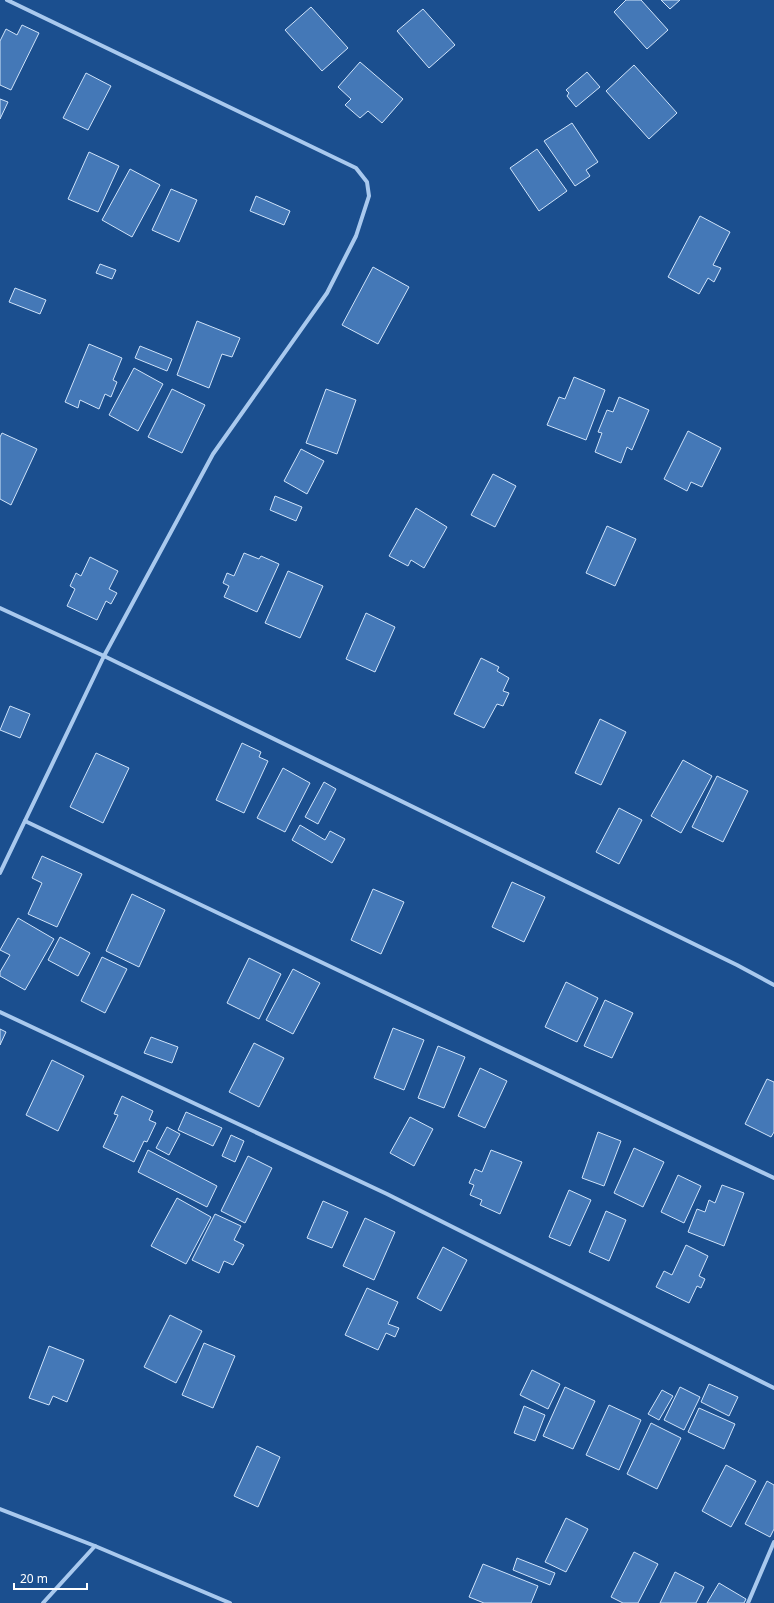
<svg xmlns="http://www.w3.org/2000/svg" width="774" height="1603" font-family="'Noto Sans',sans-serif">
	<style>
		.building { fill: #4478b7; stroke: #cfe3fa }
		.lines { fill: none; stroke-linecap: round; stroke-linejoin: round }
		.minor { stroke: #a9c9ee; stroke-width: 4 }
	</style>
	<rect width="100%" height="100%" fill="#1b4f8f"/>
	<g class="building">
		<path d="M626 0H641L668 30 647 49 614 12Z"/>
		<path d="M661 0H680L670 9Z"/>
		<path d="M311 7 348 48 322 71 285 30Z"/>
		<path d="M423 9 455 45 429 68 397 31Z"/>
		<path d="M22 25 39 33 11 90 0 85V41L6 29 17 35Z"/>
		<path d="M360 62 403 99 382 123 368 111 360 118 345 105 351 99 338 87Z"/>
		<path d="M634 65 677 113 649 139 606 91Z"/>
		<path d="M587 72 600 87 576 107 567 96 569 93 566 90Z"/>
		<path d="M86 73 111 86 88 130 63 118Z"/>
		<path d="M0 99 8 102 0 119Z"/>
		<path d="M572 123 598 162 586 170 590 176 575 186 544 141Z"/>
		<path d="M537 149 567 191 539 211 510 168Z"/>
		<path d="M89 152 119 166 98 212 68 199Z"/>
		<path d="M130 169 160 185 132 237 102 220Z"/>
		<path d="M171 189 197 200 179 242 152 230Z"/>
		<path d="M256 196 290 211 284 225 250 211Z"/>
		<path d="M700 216 730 232 713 265 721 268 714 282 708 278 699 294 668 277Z"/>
		<path d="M100 264 116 270 112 279 96 273Z"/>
		<path d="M373 267 409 287 378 344 342 325Z"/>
		<path d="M15 288 46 300 40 314 9 302Z"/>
		<path d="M197 321 240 338 232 357 222 354 209 388 177 375Z"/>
		<path d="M89 344 122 358 113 380 117 382 111 397 105 394 99 409 80 400 78 408 65 402Z"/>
		<path d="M140 346 172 359 167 371 135 358Z"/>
		<path d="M134 368 163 384 138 431 109 415Z"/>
		<path d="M574 377 605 390 586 440 547 425 559 397 565 399Z"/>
		<path d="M172 389 205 405 182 453 148 437Z"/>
		<path d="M326 389 356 400 337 454 306 443Z"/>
		<path d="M619 397 649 410 632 450 627 447 621 463 595 452 602 433 598 432 607 410 613 412Z"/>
		<path d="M688 431 721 448 702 487 691 482 687 491 664 479Z"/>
		<path d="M2 433 37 449 11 505 0 499V437Z"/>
		<path d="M301 449 324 461 307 494 284 481Z"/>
		<path d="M493 474 516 486 495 527 471 515Z"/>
		<path d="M275 496 302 507 296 521 270 510Z"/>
		<path d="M416 508 447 527 424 568 411 560 408 566 389 556Z"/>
		<path d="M607 526 636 539 615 586 586 573Z"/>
		<path d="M244 553 259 559 261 556 279 564 257 612 224 597 229 586 223 583 227 573 234 576Z"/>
		<path d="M90 557 118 571 109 589 117 593 111 604 106 601 97 620 67 606 75 589 70 586 76 573 81 576Z"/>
		<path d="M288 571 323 586 300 638 265 623Z"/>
		<path d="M366 613 395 627 375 672 346 659Z"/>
		<path d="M481 658 499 667 497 671 509 678 503 691 509 693 503 706 497 704 484 728 454 714Z"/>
		<path d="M10 706 30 714 20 738 0 730Z"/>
		<path d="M600 719 626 732 601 785 575 773Z"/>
		<path d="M242 743 261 752 259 757 268 761 244 813 216 800Z"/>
		<path d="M96 753 129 768 103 823 70 807Z"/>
		<path d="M683 760 712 776 681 833 651 816Z"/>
		<path d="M283 768 310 783 285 832 257 818Z"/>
		<path d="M717 776 748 791 723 842 692 827Z"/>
		<path d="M324 782 336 789 318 824 305 817Z"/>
		<path d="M619 808 642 820 619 864 596 852Z"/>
		<path d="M300 825 325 840 330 831 345 839 332 863 292 840Z"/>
		<path d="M42 856 82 874 57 927 28 914 42 883 32 878Z"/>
		<path d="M512 882 545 897 524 942 492 927Z"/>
		<path d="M373 889 404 902 381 954 351 940Z"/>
		<path d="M132 894 165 910 139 967 106 951Z"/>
		<path d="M18 918 54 939 25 990 0 976V972L10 955 0 950Z"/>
		<path d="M60 937 90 953 78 976 48 960Z"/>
		<path d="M102 957 127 969 105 1013 81 1001Z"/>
		<path d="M249 958 281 974 259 1019 227 1003Z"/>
		<path d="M293 969 320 983 293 1034 266 1020Z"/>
		<path d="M566 982 598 998 577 1042 545 1027Z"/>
		<path d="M605 1000 633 1013 612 1058 584 1046Z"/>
		<path d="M393 1028 424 1040 404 1090 374 1078Z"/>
		<path d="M0 1029 6 1032 0 1045Z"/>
		<path d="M151 1037 178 1047 172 1063 144 1053Z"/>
		<path d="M254 1043 284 1058 259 1107 229 1092Z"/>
		<path d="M438 1046 465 1057 444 1108 418 1098Z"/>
		<path d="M52 1060 84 1076 58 1131 26 1115Z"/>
		<path d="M480 1068 507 1081 485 1128 458 1116Z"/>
		<path d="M767 1079 774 1082V1132L771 1137 745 1124Z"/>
		<path d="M122 1096 153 1111 149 1120 156 1123 147 1142 144 1141 134 1162 103 1147 118 1115 114 1114Z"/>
		<path d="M186 1112 222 1128 213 1146 178 1130Z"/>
		<path d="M410 1117 433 1129 414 1166 390 1153Z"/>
		<path d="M167 1127 180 1134 169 1155 156 1148Z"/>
		<path d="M598 1132 621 1141 604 1186 582 1178Z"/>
		<path d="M231 1135 244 1141 235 1162 222 1156Z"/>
		<path d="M634 1148 664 1162 643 1207 614 1193Z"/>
		<path d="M148 1150 217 1186 207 1207 138 1172Z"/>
		<path d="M491 1150 522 1162 500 1214 480 1205 482 1200 470 1195 474 1185 469 1183 475 1169 482 1172Z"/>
		<path d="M248 1156 272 1168 245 1223 221 1211Z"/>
		<path d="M678 1175 701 1186 684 1223 661 1212Z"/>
		<path d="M722 1185 744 1193 724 1246 688 1232 697 1209 705 1212 709 1200 715 1203Z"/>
		<path d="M569 1190 591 1200 570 1246 549 1237Z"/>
		<path d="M177 1198 211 1217 186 1264 151 1246Z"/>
		<path d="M323 1201 348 1212 332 1248 307 1238Z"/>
		<path d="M606 1211 626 1220 609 1261 589 1252Z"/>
		<path d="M215 1214 241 1226 234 1240 244 1245 233 1265 224 1261 219 1273 192 1260Z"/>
		<path d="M365 1218 395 1232 374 1280 343 1266Z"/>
		<path d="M686 1245 708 1256 699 1276 705 1279 701 1288 697 1286 689 1303 656 1287 664 1271 672 1275Z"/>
		<path d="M443 1247 467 1260 441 1311 417 1298Z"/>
		<path d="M367 1288 398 1302 388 1324 399 1328 395 1337 386 1333 378 1350 345 1335Z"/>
		<path d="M170 1315 202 1331 176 1383 144 1367Z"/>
		<path d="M204 1343 235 1356 213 1408 182 1395Z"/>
		<path d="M49 1346 84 1360 67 1402 53 1396 49 1405 29 1398Z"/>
		<path d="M532 1370 560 1384 548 1409 520 1395Z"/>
		<path d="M709 1384 738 1397 729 1416 701 1402Z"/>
		<path d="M565 1387 595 1401 573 1449 543 1436Z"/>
		<path d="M680 1387 700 1397 684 1430 664 1420Z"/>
		<path d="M662 1390 673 1396 659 1420 648 1414Z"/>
		<path d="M609 1405 641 1420 619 1470 586 1455Z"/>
		<path d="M524 1406 545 1415 535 1441 514 1433Z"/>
		<path d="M699 1408 735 1424 724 1449 688 1432Z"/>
		<path d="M651 1423 681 1438 657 1489 627 1474Z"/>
		<path d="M257 1446 280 1457 258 1507 234 1496Z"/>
		<path d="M726 1465 756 1481 731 1527 702 1511Z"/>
		<path d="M767 1481 774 1485V1529L770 1537 745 1524Z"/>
		<path d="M566 1518 588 1529 566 1572 545 1562Z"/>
		<path d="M634 1552 658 1564 638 1603H623L611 1597Z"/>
		<path d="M517 1558 555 1573 550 1585 513 1570Z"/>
		<path d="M483 1564 538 1586 531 1603H484L469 1597Z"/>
		<path d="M675 1572 704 1587 696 1603H660Z"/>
		<path d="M719 1583 746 1599 744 1603H707Z"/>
	</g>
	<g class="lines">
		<g class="minor">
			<path d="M0 608 104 656 737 965 774 985"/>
			<path d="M25 821 774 1178"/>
			<path d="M0 873 104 656 213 454 327 293 356 236 369 196 367 182 356 168 7 0"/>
			<path d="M0 1012 387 1194 774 1388"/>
			<path d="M0 1509 95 1546 230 1603"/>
			<path d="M43 1603 95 1546"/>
			<path d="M748 1603 774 1542"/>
		</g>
	</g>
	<path d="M14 1583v6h73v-6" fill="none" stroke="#ffffff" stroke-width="2"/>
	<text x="20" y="1583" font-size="12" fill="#ffffff" stroke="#1b4f8f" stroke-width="3" paint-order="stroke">20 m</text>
</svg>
